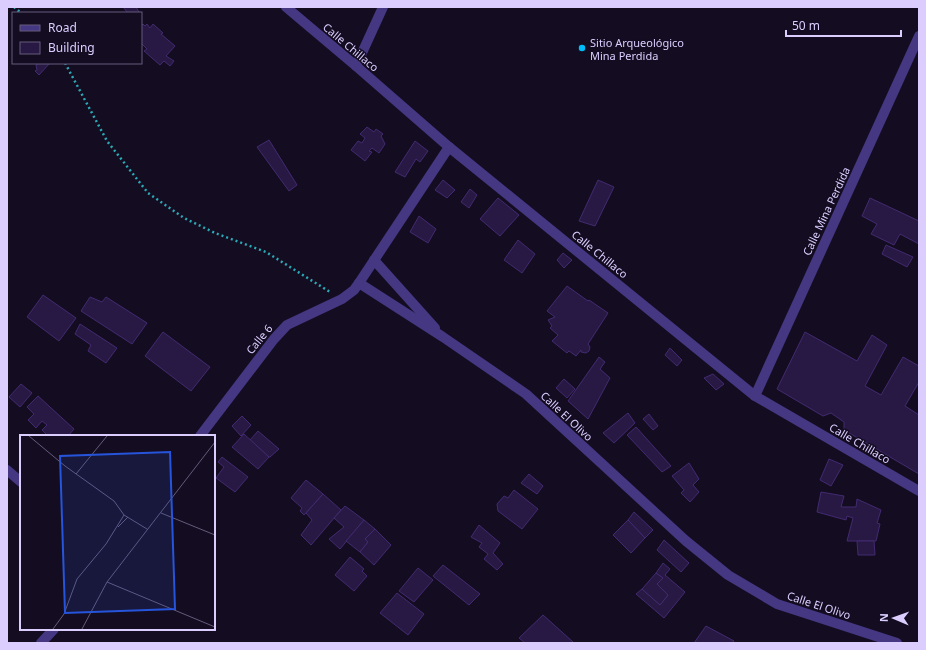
<svg xmlns="http://www.w3.org/2000/svg" width="926" height="650" font-family="'Noto Sans',sans-serif">
	<style>
		.building { fill: #281944; stroke: #422a70 }
		.lines { fill: none; stroke-linecap: round; stroke-linejoin: round }
		.path { stroke: #2baab6; stroke-width: 2.5; stroke-dasharray: 2 3; stroke-linecap: butt }
		.minor { stroke: #453782; stroke-width: 10 }
		.poi-dot { fill: #00bcf9; stroke: #140d22; stroke-width: 1.5 }
		.labels { text-anchor: middle; dominant-baseline: central; stroke-width: 3; stroke-linejoin: round; paint-order: stroke }
		.poi-label { font-size: 11px; fill: #dbceff; stroke: #140d22; text-anchor: start }
		.street-label { font-size: 11px; fill: #dbceff; stroke: #140d22 }
		.inset-road { fill: none; stroke: #645a7a; stroke-width: 1 }
		.view { fill: #2654da; fill-opacity: 0.15; stroke: #2654da; stroke-width: 2 }
		.inset-edge { fill: none; stroke: #dbceff; stroke-width: 2 }
	</style>
	<rect width="100%" height="100%" fill="#140d22"/>
	<g class="building">
		<path d="M123 7H136L139 12 137 13H128Z"/>
		<path d="M143 24 145 26 147 24 150 28 153 24 163 33 161 34 175 46 166 56 174 61 170 66 164 61 160 65 144 51 147 49 141 43V26Z"/>
		<path d="M39 63H50L39 75 35 71 37 70 36 65Z"/>
		<path d="M367 127 374 132 376 129 383 134 381 136 385 144 379 153 372 148 369 151 372 152 365 161 351 150 358 141 362 143 365 138 360 134Z"/>
		<path d="M269 140 297 185 289 191 257 147Z"/>
		<path d="M415 141 428 151 420 162 416 159 405 177 395 172Z"/>
		<path d="M443 180 455 190 447 198 435 190Z"/>
		<path d="M598 180 614 187 595 226 579 221Z"/>
		<path d="M470 189 477 195 469 208 461 202Z"/>
		<path d="M498 198 519 215 500 236 480 219Z"/>
		<path d="M870 198 919 221V244L900 234 894 245 871 234 877 224 862 216Z"/>
		<path d="M419 216 436 229 428 243 410 232Z"/>
		<path d="M518 240 535 254 522 273 504 260Z"/>
		<path d="M886 245 913 257 907 267 882 254Z"/>
		<path d="M563 253 572 260 564 268 557 260Z"/>
		<path d="M567 286 588 301 589 300 608 313 588 344 590 347 589 351 586 353 581 352V350L576 356 569 351 567 353 552 341 558 335 550 328 552 326 548 320 555 317 547 311Z"/>
		<path d="M43 295 76 318 59 341 27 317Z"/>
		<path d="M90 297 102 302 106 297 147 323 132 344 81 311Z"/>
		<path d="M80 324 117 348 106 363 88 351 91 345 75 334Z"/>
		<path d="M163 332 210 367 191 391 145 356Z"/>
		<path d="M805 332 857 361 872 335 887 345 865 386 881 395 903 357 919 366V382L905 406 919 415V474L844 430V422L831 413 823 416 777 389Z"/>
		<path d="M670 348 682 360 677 366 665 355Z"/>
		<path d="M599 357 605 362 600 369 610 378 588 419 568 401Z"/>
		<path d="M713 374 724 384 716 390 704 378Z"/>
		<path d="M564 379 575 389 567 398 556 388Z"/>
		<path d="M21 384 32 393 20 407 9 397Z"/>
		<path d="M38 396 74 429 68 436H48L42 430 47 425 42 421 36 428 28 420 34 414 27 407Z"/>
		<path d="M628 413 635 423 614 443 603 433Z"/>
		<path d="M649 414 658 426 653 430 643 419Z"/>
		<path d="M242 416 251 425 241 436 232 426Z"/>
		<path d="M636 427 671 466 662 472 627 435Z"/>
		<path d="M258 431 279 449 270 457H269L250 440Z"/>
		<path d="M244 434 269 457 258 469 232 447Z"/>
		<path d="M222 457 248 477 235 492 216 478 224 467 218 462Z"/>
		<path d="M829 459 843 465 831 486 820 480Z"/>
		<path d="M689 463 699 479 693 485 699 492 690 502 681 493 684 490 672 476Z"/>
		<path d="M529 474 543 486 537 494 521 483Z"/>
		<path d="M306 480 323 494 304 515 300 511 302 508 291 498Z"/>
		<path d="M514 490 538 509 522 529 498 511 497 504 504 496 508 498Z"/>
		<path d="M821 492 844 496 841 507H856L857 499 881 510 877 523 880 524 876 541H847L853 518 847 516 846 520 817 512Z"/>
		<path d="M323 494 341 510 311 545 301 535 312 520 306 513Z"/>
		<path d="M345 506 364 520 340 549 329 539 344 527 334 518Z"/>
		<path d="M634 512 653 530 645 538 628 520Z"/>
		<path d="M364 520 375 529 365 539 368 542 360 552 346 541Z"/>
		<path d="M628 520 645 538 631 553 613 535Z"/>
		<path d="M479 525 500 543 493 553 503 564 497 570 484 559 488 554 479 547 482 543 471 537Z"/>
		<path d="M375 529 391 545 374 565 360 552 368 542 365 539Z"/>
		<path d="M664 540 689 563 681 572 657 550Z"/>
		<path d="M857 541H874L875 555H858Z"/>
		<path d="M350 557 364 569 362 571 367 576 354 591 335 575Z"/>
		<path d="M663 563 670 569 665 575 685 592 664 618 636 594 642 589 660 605 668 595 657 584 663 578 656 573Z"/>
		<path d="M443 565 480 594 469 605 433 576Z"/>
		<path d="M418 568 433 580 414 602 399 591Z"/>
		<path d="M656 573 663 578 657 584 668 595 660 605 642 589Z"/>
		<path d="M397 593 424 614 408 635 380 613Z"/>
		<path d="M543 615 573 642 572 643H525L519 638Z"/>
		<path d="M706 626 734 641 732 643H694Z"/>
	</g>
	<g class="lines">
		<g class="path">
			<path d="M14 7 21 13"/>
			<path d="M65 63 107 141 148 193 184 218 215 233 266 252 330 292"/>
		</g>
		<g class="minor">
			<path d="M286 7 356 66 449 147 755 396 919 491"/>
			<path d="M356 66 383 7"/>
			<path d="M449 147 359 283 443 337 526 394 686 541 728 575 777 604 897 643"/>
			<path d="M374 260 435 328"/>
			<path d="M755 396 919 36"/>
			<path d="M200 436 274 339 287 325 342 299 354 290 359 283"/>
			<path d="M7 470 21 482"/>
			<path d="M41 643 54 629"/>
		</g>
	</g>
	<circle class="poi-dot" cx="582" cy="48" r="4"/>
	<g class="labels">
		<g class="poi-label">
			<text x="590" y="42">Sitio Arqueológico<tspan x="590" dy="13">Mina Perdida</tspan></text>
		</g>
		<g class="street-label">
			<text transform="translate(351 47) rotate(40)">Calle Chillaco</text>
			<text transform="translate(826 211) rotate(-65)">Calle Mina Perdida</text>
			<text transform="translate(600 254) rotate(39)">Calle Chillaco</text>
			<text transform="translate(259 339) rotate(-51)">Calle 6</text>
			<text transform="translate(567 416) rotate(43)">Calle El Olivo</text>
			<text transform="translate(860 443) rotate(30)">Calle Chillaco</text>
			<text transform="translate(819 605) rotate(18)">Calle El Olivo</text>
		</g>
	</g>
	<g transform="translate(20 435)">
		<rect width="195" height="195" fill="#140d22"/>
		<path class="inset-road" d="M9 1 45 31 94 66 104 80M56 39 87 1M141 78 195 100M98 92 108 82M87 147 195 192M33 194 44 179 57 144 86 109 104 80 127 94M62 194 87 147 195 7"/>
		<path class="view" d="M150 17 155 174 45 178 40 21Z"/>
		<rect width="195" height="195" class="inset-edge"/>
	</g>
	<rect width="926" height="650" fill="none" stroke="#dbceff" stroke-width="16"/>
	<rect x="12" y="12" width="130" height="52" fill="#140d22" stroke="#645a7a"/>
	<rect x="20" y="25" width="20" height="6" fill="#453782" stroke="#645a7a"/>
	<text x="48" y="32" font-size="12" fill="#dbceff">Road</text>
	<rect x="20" y="42" width="20" height="12" fill="#281944" stroke="#645a7a"/>
	<text x="48" y="52" font-size="12" fill="#dbceff">Building</text>
	<g transform="translate(894 618) rotate(272)" stroke="#140d22" stroke-width="3" paint-order="stroke">
	<path d="M0-3L7 15L0 10L-7 15Z" fill="#dbceff"/>
	<text y="-6" font-size="11" font-weight="bold" text-anchor="middle" fill="#dbceff">N</text>
	</g>
	<path d="M786 30v6h115v-6" fill="none" stroke="#dbceff" stroke-width="2"/>
	<text x="792" y="30" font-size="12" fill="#dbceff" stroke="#140d22" stroke-width="3" paint-order="stroke">50 m</text>
</svg>
